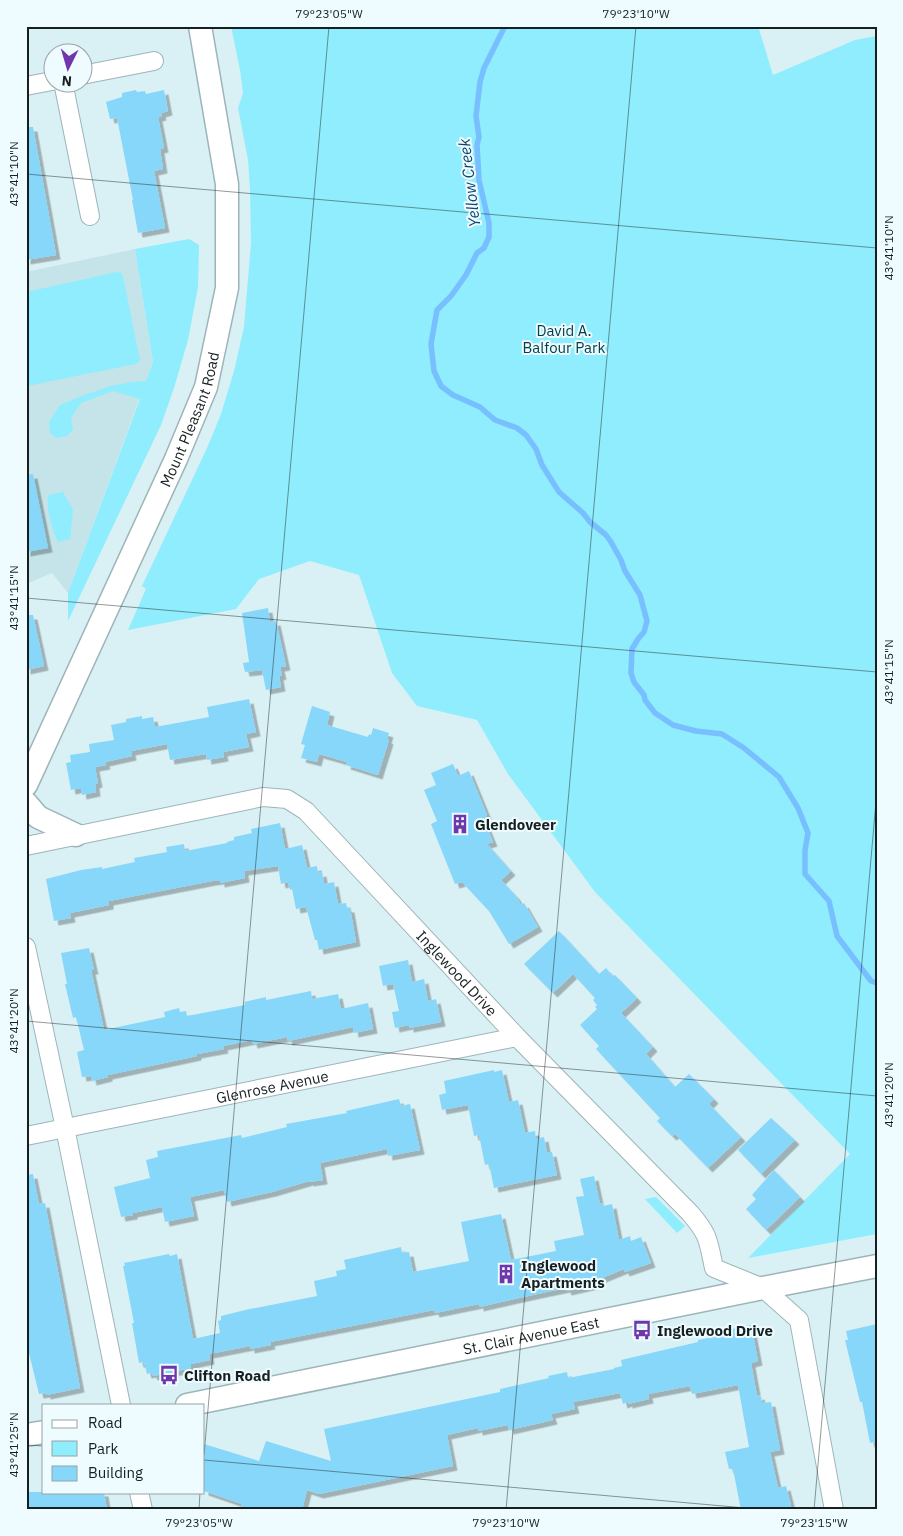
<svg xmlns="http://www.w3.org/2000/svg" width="903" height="1536" font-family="'IBM Plex Sans',sans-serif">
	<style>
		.built { fill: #c4e4ea }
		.green { fill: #8fedfd }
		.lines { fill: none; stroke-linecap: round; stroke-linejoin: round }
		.stream { stroke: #78bfff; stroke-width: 5.5 }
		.building { fill: #87d7fa; filter: url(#shadow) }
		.minor-casing { stroke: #9db4b8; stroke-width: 20 }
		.major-casing { stroke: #9db4b8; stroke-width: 25 }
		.minor { stroke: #fff; stroke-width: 18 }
		.major { stroke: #fff; stroke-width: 22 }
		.ticks { fill: none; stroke: #171f21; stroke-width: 1; stroke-opacity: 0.45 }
		.labels { text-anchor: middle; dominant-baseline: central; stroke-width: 4; stroke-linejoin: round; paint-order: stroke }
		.park-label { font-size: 15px; fill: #024149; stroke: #eefcff }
		.street-label { font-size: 15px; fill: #171f21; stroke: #eefcff }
		.poi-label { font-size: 15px; font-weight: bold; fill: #171f21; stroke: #eefcff; text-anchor: start }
		.water-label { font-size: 16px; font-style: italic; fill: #10456e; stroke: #eefcff }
		.neatline { fill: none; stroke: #171f21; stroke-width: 2 }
		.ticks-label { font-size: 12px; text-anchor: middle; fill: #171f21 }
	</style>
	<defs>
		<filter id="shadow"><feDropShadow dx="4.5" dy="4.5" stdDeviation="0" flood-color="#0004"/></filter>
	</defs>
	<rect width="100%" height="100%" fill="#d9f1f5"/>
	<path class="built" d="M135 249 153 362 68 593 52 573 26 584V272Z"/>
	<g class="green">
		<path d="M231 26H758L773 75 855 40 877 36V1234L748 1258 850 1154 595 892 508 774 477 720 417 706 392 673 359 575 310 561 259 579 236 609 128 630 146 589 142 586 207 448 221 414 234 371 244 327 251 243 250 189 248 160 238 108 243 93 240 70Z"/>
		<path d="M189 239 199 245 198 287 188 340 174 388 161 425 68 621V593L140 399 113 391 81 403 71 418 73 429 67 436 57 438 50 433 49 422 60 405 84 395 111 386 132 382 146 381 153 362 135 249Z"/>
		<path d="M117 272 121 273 123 276 140 360 136 364 27 386 26 292Z"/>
		<path d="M63 492 73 510 70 539 58 542C51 526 47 513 48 495Z"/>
		<path d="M656 1197 685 1226 677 1233 645 1199Z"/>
	</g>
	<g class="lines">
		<path class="stream" d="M505 26 484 68 480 82 476 116 479 137 477 145 479 180 489 223V237L484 248 477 253 466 275 451 296 437 310 431 344 434 371 441 386 453 395 480 407 495 420 517 428 526 435 536 449 542 465 559 492 583 513 590 522 606 535 611 542 621 560 625 571 640 595 647 621 644 632 638 639 632 649 631 673 634 682 644 695 645 700 655 713 673 725 696 731 722 734 744 748 779 777 798 808 808 833 805 850V874L829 901 837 936 871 981 877 983"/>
	</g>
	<g class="building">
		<path d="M136 90 137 92 145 91 146 94 164 90 168 111 161 113 162 116 158 117 164 148 160 149 163 169 154 171 165 228 138 233 132 200H133L117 118 110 119 106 102 122 97V93Z"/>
		<path d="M26 127H33L56 255 26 260Z"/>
		<path d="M33 474 48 548 26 552V475Z"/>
		<path d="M268 608 270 622 276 621 286 666 280 667 282 675 279 676 281 687 266 690 262 670 245 672 243 663 249 662 242 613Z"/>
		<path d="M26 615H33L44 666 26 670Z"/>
		<path d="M249 699 256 732 246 734 249 747 223 752 224 757 207 760 206 754 170 760 167 744 131 751 132 756 105 762 106 765 95 767 98 783 95 784 96 792 82 795 81 788 71 790 66 763 71 762 70 755 90 752 89 744 114 740 111 725 126 722V719L142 716V719L153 717 155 727 209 717 207 707Z"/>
		<path d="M312 706 330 712 327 725 368 737 369 734 371 735 373 728 389 733 387 739 389 740 378 775 346 765 347 762 319 754 317 762 301 758 305 745 301 744Z"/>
		<path d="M453 764 458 776 469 771 487 815 485 816 488 824 486 825 493 842 487 844 511 871 501 880 516 896 521 905 524 903 538 927 509 944 489 911 462 882 455 884 431 824 437 821 424 790 436 785 431 773Z"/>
		<path d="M280 823 285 849 302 845 307 868 317 866 318 873 322 872 324 884 334 882 338 904 346 903 347 908H350L356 942 319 950 317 940H315L306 907 296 909 292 889 290 890 288 882 281 884 278 866 244 871 245 878 220 883V880L212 881 109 901V905L70 913 71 918 54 921 46 879 81 870 102 867V869L135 862 134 858 167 852 166 847 184 844 185 851 227 843V842L234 840V837L252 833 251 829Z"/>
		<path d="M559 931 599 974 606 968 613 976 615 975 637 998 621 1013 653 1047 646 1054 675 1087 689 1074 714 1099 709 1104 741 1137 708 1168 675 1134 672 1136 657 1121 660 1118 596 1049 599 1046 580 1025 597 1009 595 1007 597 1005 593 1000 595 998 573 974 553 993 524 964Z"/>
		<path d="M89 948 94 970H91L104 1030 165 1017 164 1012 179 1008 180 1012 186 1011 187 1016 245 1005 244 1002 266 997V1000L311 991 312 999 338 994 341 1009 368 1003 373 1029 354 1033 353 1027 288 1041 287 1037 253 1044 252 1040 223 1046 224 1049 197 1054V1056L108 1075V1077L92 1081 91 1076 82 1077 77 1052 84 1050 76 1017 73 1018 65 984H67L61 953Z"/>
		<path d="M408 960 412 982 424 979 428 1001 436 999 441 1022 409 1028V1025L395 1028 392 1012 399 1011 393 984 383 986 379 966Z"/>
		<path d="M494 1070V1072L502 1070 509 1102 518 1100 525 1133 535 1131 536 1139 544 1137 547 1153 552 1152 557 1175 494 1188 489 1164 485 1165 479 1135 474 1136 468 1105 442 1110 439 1095 446 1093 444 1081Z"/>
		<path d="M399 1099 401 1106 410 1104 420 1150 388 1156 387 1149 320 1163 323 1180 309 1182V1181L272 1192 227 1202 224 1190 190 1197 194 1216 165 1222 162 1207 133 1213V1215L121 1217 114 1187 150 1178 146 1160 158 1157 157 1151 241 1135 242 1138 287 1127 286 1124 347 1113 346 1111Z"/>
		<path d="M771 1118 795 1140 761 1174 738 1150Z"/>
		<path d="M774 1170 800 1197 766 1230 746 1209 756 1199 752 1195Z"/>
		<path d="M33 1174 39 1204 45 1203 80 1388 46 1395V1393L39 1394 26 1341V1175Z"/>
		<path d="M594 1176 600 1204 603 1203V1206L612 1204 619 1240 630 1236 631 1241 641 1237 651 1263 625 1272 624 1269 597 1280V1283H594V1285L567 1291 566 1288 537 1294 479 1307V1304L435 1313 434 1310 270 1342 271 1345 250 1349V1346L209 1354 210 1360 191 1364V1368L153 1376 152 1373 147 1374 144 1362 139 1363 132 1323H134L123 1266H125L124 1263 169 1254 170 1256 177 1254 193 1339 220 1333 218 1321 221 1320V1316L245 1310 317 1296 314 1281 337 1276 336 1271 346 1269 344 1260 401 1247 402 1253 409 1252 413 1272 469 1261 461 1222 501 1214 511 1260 556 1251 554 1241 584 1235 576 1197 584 1196 580 1179Z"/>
		<path d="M877 1324V1442L870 1443 862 1402H860L845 1340H848L846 1331Z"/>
		<path d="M751 1325 758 1361 751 1363 757 1396 760 1395 762 1403 771 1402 780 1450 770 1452 778 1488 786 1486 792 1510H741L733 1469H729L725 1452 749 1447 738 1385 692 1394 690 1386 648 1394 649 1399 628 1404V1402L623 1404 620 1393 573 1402 575 1409 551 1414 553 1420 509 1430 508 1425 478 1431V1428L447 1435 453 1466 319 1494 307 1490 302 1510H240L242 1504 204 1491V1444L259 1461 266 1441 331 1461 324 1429 500 1392V1389L549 1378 548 1376 567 1372 568 1378 614 1369V1368L622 1366 621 1360 698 1342V1340L723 1335 722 1331Z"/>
		<path d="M26 1492H104L107 1510H26Z"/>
	</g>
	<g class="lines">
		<defs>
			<g id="minor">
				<path d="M82 75 154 61"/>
				<path d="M63 82 90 216"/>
				<path d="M26 86 52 81"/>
				<path id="s1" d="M26 846 263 797 287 799 306 811 517 1037 690 1213C709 1235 708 1240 714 1268L763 1288 799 1320 834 1510"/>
				<path d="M26 947 65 1128 121 1405"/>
				<path id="s2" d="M26 1136 517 1037"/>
				<path d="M139 1492 143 1510"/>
			</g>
			<g id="major">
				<path id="s3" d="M26 785 176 459 206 387 227 288V184L200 26"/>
				<path d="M26 803 38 817 76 835"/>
				<path id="s4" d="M187 1405 763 1288 877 1266"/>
				<path d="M26 1435 44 1432"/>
			</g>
		</defs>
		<use href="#minor" class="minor-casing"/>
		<use href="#major" class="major-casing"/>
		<use href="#minor" class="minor"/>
		<use href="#major" class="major"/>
	</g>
	<path class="ticks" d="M26 174 877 248M26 598 877 672M26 1021 877 1096M26 1445 44 1446M204 1455 329 26M204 1460 768 1510M199 1510 200 1492M506 1510 636 26M814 1510 877 790"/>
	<defs>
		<symbol id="building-bare" viewBox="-9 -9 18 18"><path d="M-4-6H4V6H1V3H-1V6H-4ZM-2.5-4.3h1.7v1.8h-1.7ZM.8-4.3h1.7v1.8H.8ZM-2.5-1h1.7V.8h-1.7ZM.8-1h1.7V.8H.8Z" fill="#7037ad" stroke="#eefcff" stroke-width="2.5" paint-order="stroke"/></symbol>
		<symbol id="bus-bare" viewBox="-9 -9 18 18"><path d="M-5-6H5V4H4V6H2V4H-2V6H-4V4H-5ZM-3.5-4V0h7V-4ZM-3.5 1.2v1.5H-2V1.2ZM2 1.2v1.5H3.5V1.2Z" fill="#7037ad" stroke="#eefcff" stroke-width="2.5" paint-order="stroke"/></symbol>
	</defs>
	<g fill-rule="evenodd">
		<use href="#building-bare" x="446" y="810" width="28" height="28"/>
		<use href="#building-bare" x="492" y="1260" width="28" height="28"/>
		<use href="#bus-bare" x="628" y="1316" width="28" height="28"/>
		<use href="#bus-bare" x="155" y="1361" width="28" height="28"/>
	</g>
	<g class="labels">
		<g class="park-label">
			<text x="564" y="330">David A.<tspan x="564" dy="17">Balfour Park</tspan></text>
		</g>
		<g class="street-label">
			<text stroke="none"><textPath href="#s3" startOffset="401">Mount Pleasant Road</textPath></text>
			<text stroke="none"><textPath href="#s1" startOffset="510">Inglewood Drive</textPath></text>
			<text stroke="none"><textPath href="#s2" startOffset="251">Glenrose Avenue</textPath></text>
			<text stroke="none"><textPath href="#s4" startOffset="351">St. Clair Avenue East</textPath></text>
		</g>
		<g class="poi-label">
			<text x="475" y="824">Glendoveer</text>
			<text x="521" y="1265">Inglewood<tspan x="521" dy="17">Apartments</tspan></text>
			<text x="657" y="1330">Inglewood Drive</text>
			<text x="184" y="1375">Clifton Road</text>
		</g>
		<g class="water-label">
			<text transform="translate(469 183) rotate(-97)">Yellow Creek</text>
		</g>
	</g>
	<rect width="903" height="1536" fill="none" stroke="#eefcff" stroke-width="55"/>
	<rect x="42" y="1404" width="162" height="90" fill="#eefcff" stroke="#98a4a6"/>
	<rect x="52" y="1420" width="25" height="8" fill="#ffffff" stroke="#98a4a6"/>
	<text x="88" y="1428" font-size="15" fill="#171f21">Road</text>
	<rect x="52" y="1441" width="25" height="15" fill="#8fedfd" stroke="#98a4a6"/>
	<text x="88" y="1454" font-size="15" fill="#171f21">Park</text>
	<rect x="52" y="1466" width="25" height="15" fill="#87d7fa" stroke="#98a4a6"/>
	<text x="88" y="1478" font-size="15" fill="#171f21">Building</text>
	<g transform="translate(68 68) rotate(185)"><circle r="24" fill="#eefcff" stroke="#98a4a6"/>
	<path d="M0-4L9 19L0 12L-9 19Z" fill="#7037ad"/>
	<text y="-8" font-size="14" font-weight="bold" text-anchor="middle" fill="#171f21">N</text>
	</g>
	<rect x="28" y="28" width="848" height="1480" class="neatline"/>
	<g class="ticks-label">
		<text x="329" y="18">79°23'05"W</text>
		<text x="636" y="18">79°23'10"W</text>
		<text transform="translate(14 174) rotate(-90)" y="4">43°41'10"N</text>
		<text transform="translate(889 248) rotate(-90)" y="4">43°41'10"N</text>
		<text transform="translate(14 598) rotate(-90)" y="4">43°41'15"N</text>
		<text transform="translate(889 672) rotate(-90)" y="4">43°41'15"N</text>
		<text transform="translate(14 1021) rotate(-90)" y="4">43°41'20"N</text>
		<text transform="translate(889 1095) rotate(-90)" y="4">43°41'20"N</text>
		<text transform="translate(14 1445) rotate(-90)" y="4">43°41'25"N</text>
		<text x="199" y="1527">79°23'05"W</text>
		<text x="506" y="1527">79°23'10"W</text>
		<text x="814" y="1527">79°23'15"W</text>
	</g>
</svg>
